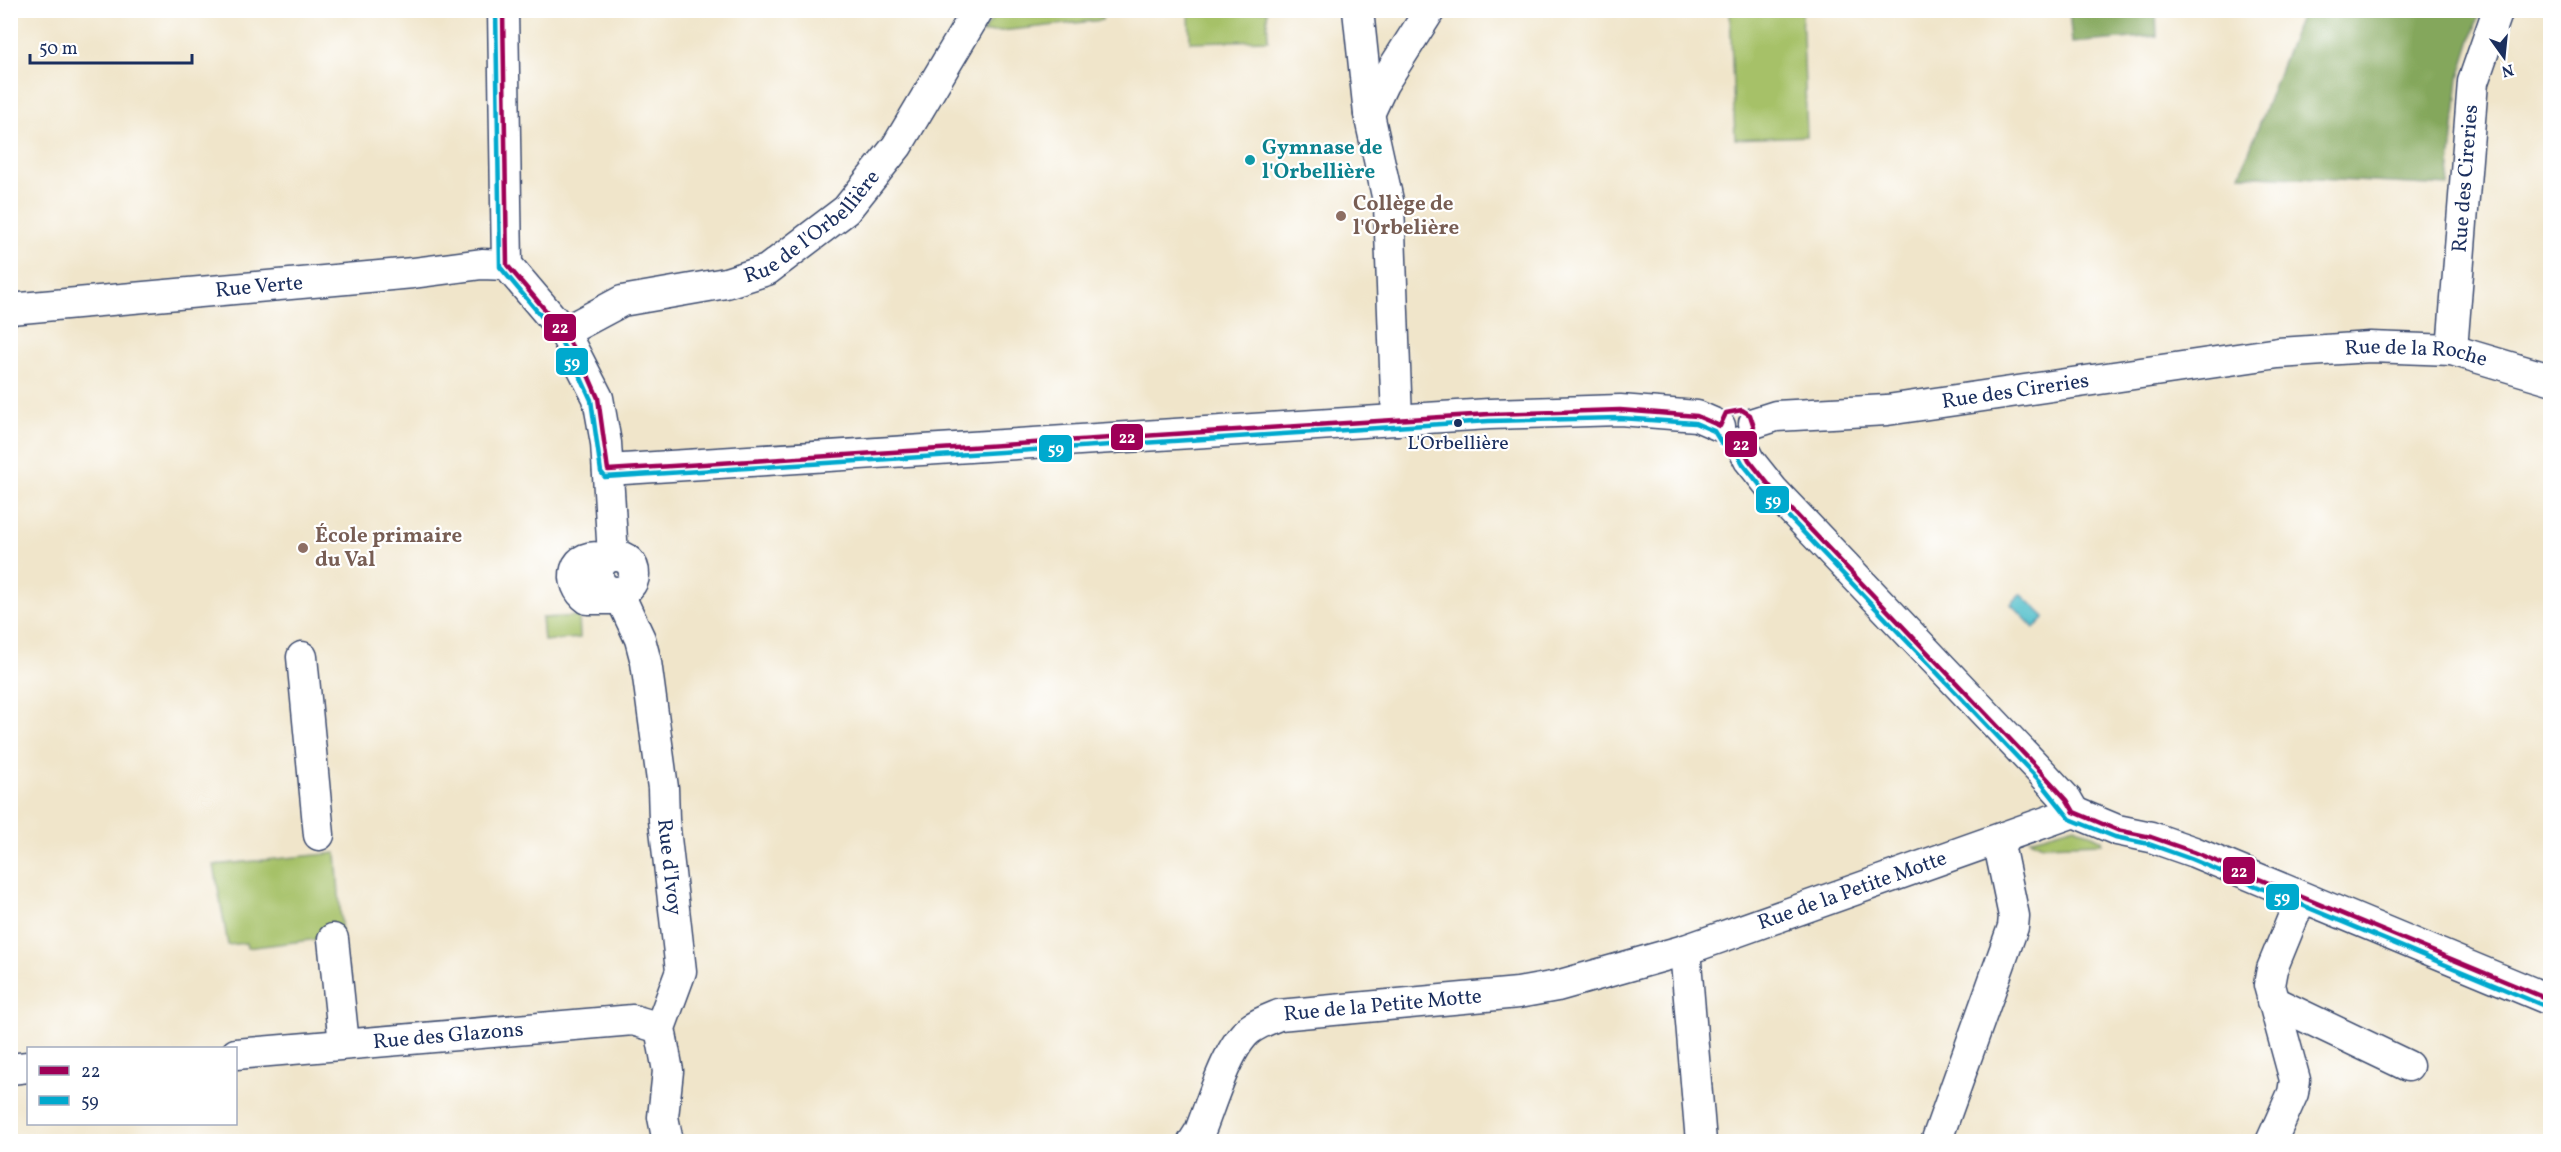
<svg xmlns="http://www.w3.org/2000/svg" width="2561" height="1152" font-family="Vollkorn,serif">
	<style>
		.green { fill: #a6c168; stroke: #607863; stroke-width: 1.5 }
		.forest { fill: #84a75c; stroke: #506b5d; stroke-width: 1.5 }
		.water { fill: #53bfcb; stroke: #377794; stroke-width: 1.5 }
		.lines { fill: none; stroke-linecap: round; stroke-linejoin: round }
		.minor-casing { stroke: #3b4a6e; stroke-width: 33 }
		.minor { stroke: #fff; stroke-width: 30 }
		.bus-1-casing { stroke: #fff; stroke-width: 9 }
		.bus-2-casing { stroke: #fff; stroke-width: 9 }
		.bus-1 { stroke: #9f0057; stroke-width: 4.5 }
		.bus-2 { stroke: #00a9ce; stroke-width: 4.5 }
		.culture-dot { fill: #0f9aa8; stroke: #fff; stroke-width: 2 }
		.education-dot { fill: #8d6e63; stroke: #fff; stroke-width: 2 }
		.bus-dot { fill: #1b2f5e; stroke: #fff; stroke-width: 2 }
		.labels { text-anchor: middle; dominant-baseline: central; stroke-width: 4.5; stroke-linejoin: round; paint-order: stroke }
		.bus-label { font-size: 20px; fill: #1b2f5e; stroke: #fff }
		.culture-label { font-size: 21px; font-weight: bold; fill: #0d838f; stroke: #fff; text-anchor: start }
		.street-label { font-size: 21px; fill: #1b2f5e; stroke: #fff }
		.education-label { font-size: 21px; font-weight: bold; fill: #785e54; stroke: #fff; text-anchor: start }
		.line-badge { stroke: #fff; stroke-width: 2 }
		.badge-label { font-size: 16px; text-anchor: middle; font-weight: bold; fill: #fff }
	</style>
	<rect width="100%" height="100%" fill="#fff"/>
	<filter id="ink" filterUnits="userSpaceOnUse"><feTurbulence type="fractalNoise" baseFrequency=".0167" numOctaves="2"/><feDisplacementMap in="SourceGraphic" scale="12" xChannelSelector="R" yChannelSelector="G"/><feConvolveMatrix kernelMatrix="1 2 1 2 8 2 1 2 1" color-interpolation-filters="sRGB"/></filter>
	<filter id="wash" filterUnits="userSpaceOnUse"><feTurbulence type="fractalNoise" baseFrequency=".008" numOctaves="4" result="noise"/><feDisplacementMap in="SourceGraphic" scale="24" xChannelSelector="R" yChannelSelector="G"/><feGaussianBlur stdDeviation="1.35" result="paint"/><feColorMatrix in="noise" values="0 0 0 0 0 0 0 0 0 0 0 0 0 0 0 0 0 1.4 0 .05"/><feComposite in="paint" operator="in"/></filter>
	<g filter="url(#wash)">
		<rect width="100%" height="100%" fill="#f0e5ca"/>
		<g class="green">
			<path d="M1267 11 1268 40 1190 42 1189 11 1102 15V20L982 33 998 11Z"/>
			<path d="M1730 11H1802L1807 136 1735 139Z"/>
			<path d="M579 616 580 638 544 641 542 618Z"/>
			<path d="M2075 826 2102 840V843L2042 845 2030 839Z"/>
			<path d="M336 853 342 936 247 948 246 943 228 945 214 865Z"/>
		</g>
		<g class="forest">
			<path d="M2069 11H2156L2157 36 2072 43Z"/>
			<path d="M2300 11H2480L2459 78 2448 186 2240 175 2300 17Z"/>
		</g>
		<path class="water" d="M2021 594 2045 617 2034 628 2011 604Z"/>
	</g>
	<g filter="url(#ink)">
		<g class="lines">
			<defs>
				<g id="minor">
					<path d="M503 10 507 265 564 332 598 398 606 443 613 556"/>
					<path d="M1358 10 1369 114 1389 205 1397 420"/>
					<path d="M1369 114 1383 84 1430 10"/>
					<path id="s1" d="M10 309 413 273 482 264 507 265"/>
					<path id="s2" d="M564 332 622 301 726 283 767 270 846 210 897 146 978 10"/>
					<path id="s3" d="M2452 350 2473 82 2498 10"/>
					<path id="s4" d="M1754 423 1776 416 1887 410 2278 353 2370 347 2452 350 2550 379"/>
					<path d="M1740 442 1749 460 1773 490 2044 775 2067 800 2074 812"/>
					<path d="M608 470 1489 414 1620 410 1697 416 1720 426"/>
					<circle cx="616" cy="574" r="18"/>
					<path d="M605 559C572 549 566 584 588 599H620"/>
					<path id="s5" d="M618 592 640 639 646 662 663 788 664 820 681 971 660 1028 668 1071 663 1117 668 1142"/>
					<path d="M302 657 319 835"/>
					<path d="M333 939 344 1044"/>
					<path d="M1685 950 1701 1142"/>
					<path d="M2272 1001 2408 1066"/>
					<path id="s6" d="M236 1054 633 1020 660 1028"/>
					<path d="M10 1069 28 1067"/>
					<path id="s7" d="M1193 1142 1200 1131C1211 1104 1227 1048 1249 1030 1258 1023 1269 1019 1279 1015L1518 993 1557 986 1685 950 2074 812 2117 830 2151 837 2194 852 2550 1000"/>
					<path d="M1936 1142 2013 927 2014 916 1998 840"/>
					<path d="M2271 1142 2293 1093 2295 1080 2269 985 2272 969 2301 898"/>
				</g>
			</defs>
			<use href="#minor" class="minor-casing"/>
			<use href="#minor" class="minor"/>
			<defs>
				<path id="bus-1" d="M503 10 507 265 564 332 588 375 598 398 608 470 1489 414 1620 410 1697 416 1720 426 1726 413 1742 410 1750 415 1754 427 1748 439 1740 442 1749 460 1773 490 2044 775 2067 800 2074 812 2117 830 2151 837 2194 852 2550 1000"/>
				<path id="bus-2" d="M496 10 500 267 558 336 581 378 591 400 601 472 605 477 1489 421 1620 418 1695 423 1714 431 1722 444 1735 450 1743 464 1768 495 2039 780 2070 819 2115 837 2149 844 2191 859 2547 1007"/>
			</defs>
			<use href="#bus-1" class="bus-1-casing"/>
			<use href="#bus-2" class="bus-2-casing"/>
			<use href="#bus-1" class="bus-1"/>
			<use href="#bus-2" class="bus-2"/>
		</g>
	</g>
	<circle class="culture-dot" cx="1250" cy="160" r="6"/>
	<g class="education-dot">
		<circle cx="1341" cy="216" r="6"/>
		<circle cx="303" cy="548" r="6"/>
	</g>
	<circle class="bus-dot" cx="1458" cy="423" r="5"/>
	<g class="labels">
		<g class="bus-label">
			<text x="1458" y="444">L'Orbellière</text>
		</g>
		<g class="culture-label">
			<text x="1262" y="148">Gymnase de<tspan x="1262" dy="24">l'Orbellière</tspan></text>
		</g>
		<g class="street-label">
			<text stroke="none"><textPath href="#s3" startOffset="172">Rue des Cireries</textPath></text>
			<text stroke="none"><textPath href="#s2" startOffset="276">Rue de l'Orbellière</textPath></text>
			<text stroke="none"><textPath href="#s1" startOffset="250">Rue Verte</textPath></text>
			<text stroke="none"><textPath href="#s4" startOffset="668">Rue de la Roche</textPath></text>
			<text stroke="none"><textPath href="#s4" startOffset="264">Rue des Cireries</textPath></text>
			<text stroke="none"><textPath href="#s5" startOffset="282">Rue d'Ivoy</textPath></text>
			<text stroke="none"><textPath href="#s7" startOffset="750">Rue de la Petite Motte</textPath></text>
			<text stroke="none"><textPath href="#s7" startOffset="264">Rue de la Petite Motte</textPath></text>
			<text stroke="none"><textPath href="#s6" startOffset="213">Rue des Glazons</textPath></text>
		</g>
		<g class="education-label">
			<text x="1353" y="204">Collège de<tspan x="1353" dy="24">l'Orbelière</tspan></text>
			<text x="315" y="536">École primaire<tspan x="315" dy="24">du Val</tspan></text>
		</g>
	</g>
	<g class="line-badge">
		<rect x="543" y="313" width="34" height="29" rx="6" fill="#9f0057"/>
		<rect x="555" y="347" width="34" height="29" rx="6" fill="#00a9ce"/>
		<rect x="1110" y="423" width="34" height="28" rx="6" fill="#9f0057"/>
		<rect x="1724" y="430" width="34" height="28" rx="6" fill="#9f0057"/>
		<rect x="1038" y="434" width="35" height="29" rx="6" fill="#00a9ce"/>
		<rect x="1755" y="485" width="35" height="29" rx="6" fill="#00a9ce"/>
		<rect x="2222" y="856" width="34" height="29" rx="6" fill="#9f0057"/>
		<rect x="2265" y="883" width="35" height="28" rx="6" fill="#00a9ce"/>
	</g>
	<g class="badge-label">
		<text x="560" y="333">22</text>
		<text x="572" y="368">59</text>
		<text x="1127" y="443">22</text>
		<text x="1741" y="450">22</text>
		<text x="1056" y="454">59</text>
		<text x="1773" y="506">59</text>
		<text x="2239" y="877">22</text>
		<text x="2282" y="903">59</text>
	</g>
	<rect width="2561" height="1152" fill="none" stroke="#fff" stroke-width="36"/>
	<rect x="27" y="1047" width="210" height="78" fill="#ffffff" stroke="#a4acbf" stroke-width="1.5"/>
	<rect x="39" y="1066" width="30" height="9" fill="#9f0057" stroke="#a4acbf" stroke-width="1.5"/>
	<text x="81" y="1077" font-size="18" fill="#1b2f5e">22</text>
	<rect x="39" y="1096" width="30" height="9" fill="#00a9ce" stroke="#a4acbf" stroke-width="1.5"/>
	<text x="81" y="1107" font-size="18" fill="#1b2f5e">59</text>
	<g transform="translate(2504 57) rotate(165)" stroke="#ffffff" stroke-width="4.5" paint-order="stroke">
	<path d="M0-4.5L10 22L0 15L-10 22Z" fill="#1b2f5e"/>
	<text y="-9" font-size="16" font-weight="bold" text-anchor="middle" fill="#1b2f5e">N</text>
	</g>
	<path d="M30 54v9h162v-9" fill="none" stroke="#1b2f5e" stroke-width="3"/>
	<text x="39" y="54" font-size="18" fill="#1b2f5e" stroke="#ffffff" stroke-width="4.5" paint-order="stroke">50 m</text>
</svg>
